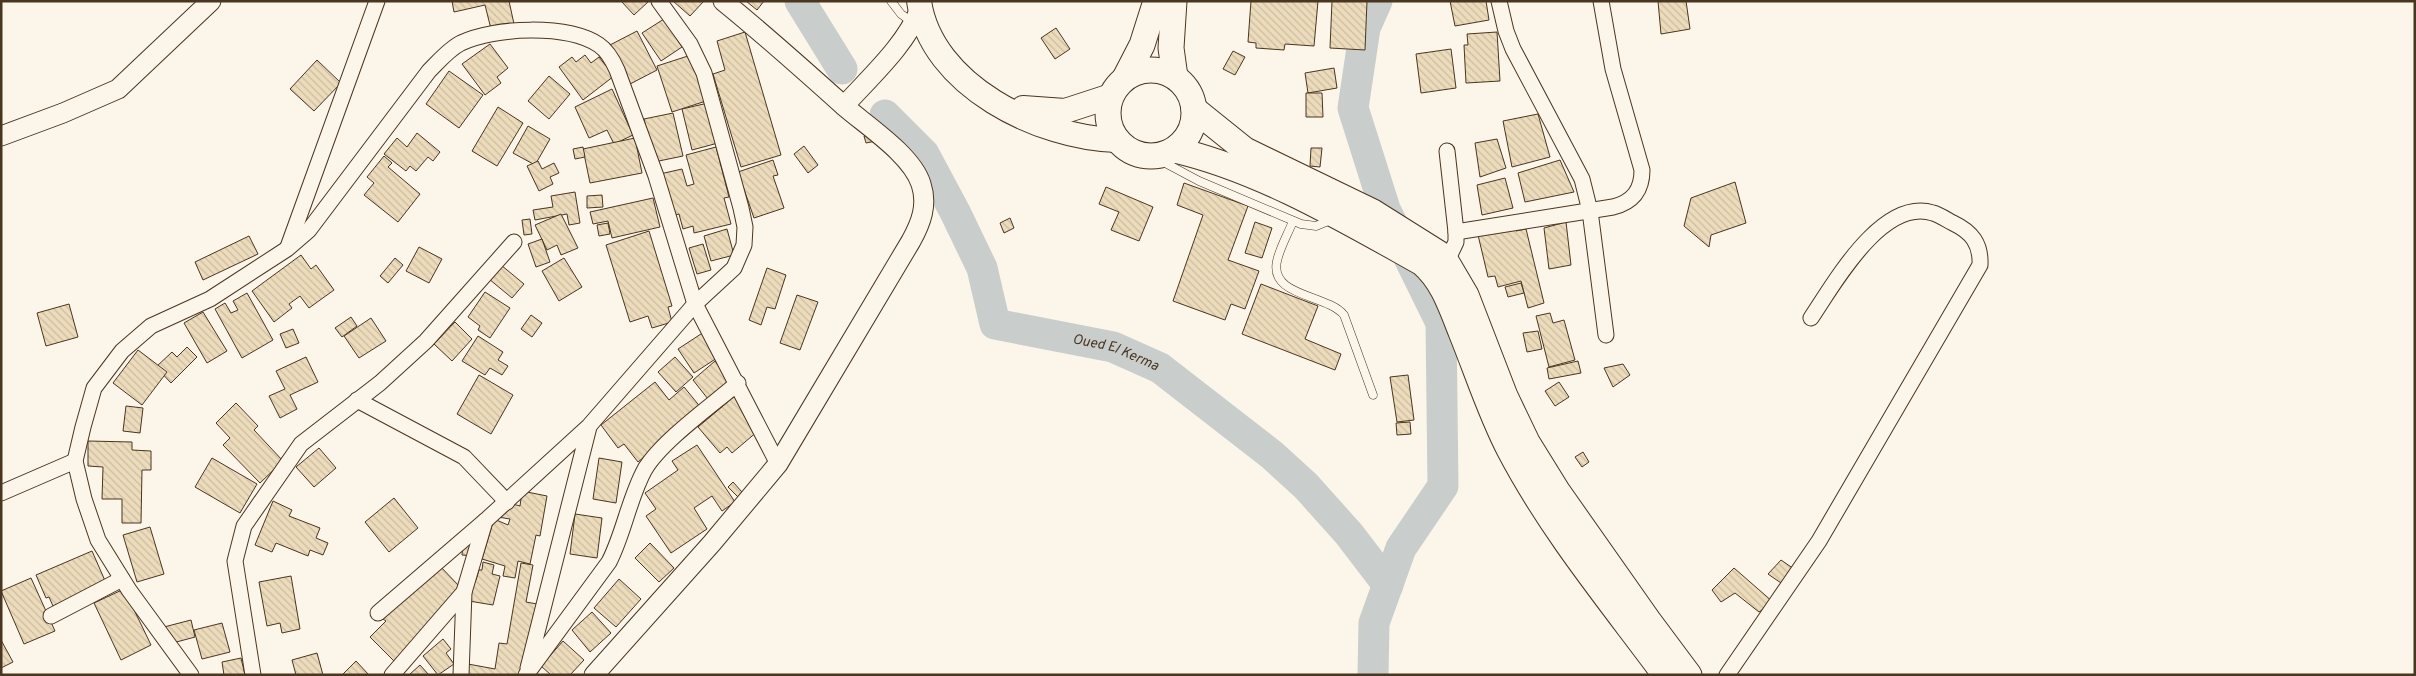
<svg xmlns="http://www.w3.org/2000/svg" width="2416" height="676" font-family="Overpass,sans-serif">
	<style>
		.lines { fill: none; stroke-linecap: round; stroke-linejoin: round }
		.river { stroke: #c9cecd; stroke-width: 31 }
		.building { fill: url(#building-back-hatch); stroke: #4a3520 }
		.service-casing { stroke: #4a3520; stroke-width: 9 }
		.minor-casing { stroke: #4a3520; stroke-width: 17 }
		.tertiary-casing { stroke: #4a3520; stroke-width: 21 }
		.primary-casing { stroke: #4a3520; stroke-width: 26 }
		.trunk-casing { stroke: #4a3520; stroke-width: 27 }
		.service { stroke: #fbf6e9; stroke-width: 8 }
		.minor { stroke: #fbf6e9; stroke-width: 15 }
		.tertiary { stroke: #fbf6e9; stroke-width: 19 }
		.primary { stroke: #fbf6e9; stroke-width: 24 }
		.trunk { stroke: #fbf6e9; stroke-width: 25 }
		.labels { text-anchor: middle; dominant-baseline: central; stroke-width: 4; stroke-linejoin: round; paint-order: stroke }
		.water-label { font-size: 14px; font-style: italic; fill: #4a3520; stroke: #fbf6e9 }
	</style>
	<defs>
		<pattern id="building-back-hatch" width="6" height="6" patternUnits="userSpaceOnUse" patternTransform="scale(1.25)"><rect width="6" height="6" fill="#ecdcbc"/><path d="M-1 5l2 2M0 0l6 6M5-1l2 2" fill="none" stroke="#ccbda1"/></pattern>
	</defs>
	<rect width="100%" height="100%" fill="#fbf6e9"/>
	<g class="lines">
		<g class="river">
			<path d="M800 1 842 69"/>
			<path id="s1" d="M885 115 924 154 955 212 982 268 995 324 1113 347 1160 368 1272 455 1306 486 1349 534 1388 585"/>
			<path d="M1373 675 1374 623 1401 548 1443 486 1441 323 1385 209 1353 108 1365 28 1377 1"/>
		</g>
	</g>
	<g class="building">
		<path d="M452 1H509L514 24 491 29 485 5 454 12Z"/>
		<path d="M621 1H649L634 15Z"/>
		<path d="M673 1H704L690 16Z"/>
		<path d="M746 1H764L757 10Z"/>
		<path d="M1251 1H1318L1314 46 1285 44 1284 50 1256 48V43L1248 42Z"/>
		<path d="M1332 1H1367L1365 50 1330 48Z"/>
		<path d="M1450 1H1486L1489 20 1455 26Z"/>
		<path d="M1658 1H1686L1690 29 1661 34Z"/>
		<path d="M664 19 682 47 661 61 642 33Z"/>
		<path d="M1056 28 1070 49 1055 59 1041 38Z"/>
		<path d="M637 31 657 70 630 84 610 45Z"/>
		<path d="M745 32 781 155 741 167 713 74 725 70 717 41Z"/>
		<path d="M1497 32 1500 81 1466 83 1464 45H1468L1467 34Z"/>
		<path d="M490 44 508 68 497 77 501 83 485 95 462 64Z"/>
		<path d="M1451 49 1456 88 1421 93 1416 54Z"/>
		<path d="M1233 51 1245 57 1235 75 1223 69Z"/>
		<path d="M585 55 591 63 599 57 614 76 583 100 559 67 572 57 576 62Z"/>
		<path d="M691 55 706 101 672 112 657 66Z"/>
		<path d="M317 60 341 83 314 111 290 89Z"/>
		<path d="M1334 68 1337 88 1308 93 1305 73Z"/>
		<path d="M449 71 483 95 459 128 426 104Z"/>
		<path d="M549 76 570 94 549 119 528 101Z"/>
		<path d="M612 89 633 135 614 144 607 130 589 138 575 107Z"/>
		<path d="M1306 93H1322L1323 117H1306Z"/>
		<path d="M708 103 718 143 692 150 682 109Z"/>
		<path d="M498 107 523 123 497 166 472 151Z"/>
		<path d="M673 113 683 156 654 162 644 119Z"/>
		<path d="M1538 114 1550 157 1512 167 1503 121Z"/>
		<path d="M528 126 550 139 535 165 513 153Z"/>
		<path d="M417 133 440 152 433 161 428 157 416 171 410 166 406 171 384 154 397 138 407 147Z"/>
		<path d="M874 133 876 141 866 143 864 136Z"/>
		<path d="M635 138 642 173 590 183 583 149Z"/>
		<path d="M1497 139 1506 168 1480 177 1475 143Z"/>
		<path d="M804 146 818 165 808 173 794 154Z"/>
		<path d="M583 147 585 157 575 159 573 149Z"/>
		<path d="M716 147 729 197 724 198 731 224 694 233 693 226 683 229 679 214 671 216 660 174 682 169 687 186 694 184 686 155Z"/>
		<path d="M1311 148H1322L1320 167 1310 166Z"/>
		<path d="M384 156 392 163 388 167 420 194 398 222 364 195 374 183 367 177Z"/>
		<path d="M773 160 778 175 773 176 784 208 754 218 738 172Z"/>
		<path d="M1560 160 1574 192 1525 202 1518 173Z"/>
		<path d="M538 161 542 169 554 163 559 173 550 177 553 184 539 191 527 166Z"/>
		<path d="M1505 178 1513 208 1482 215 1477 185Z"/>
		<path d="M1735 182 1746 223 1711 235 1709 247 1684 226 1691 198Z"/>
		<path d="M1184 183 1248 206 1228 260 1259 271 1245 309 1231 304 1225 320 1173 301 1203 215 1177 205Z"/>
		<path d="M1106 187 1153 207 1139 241 1111 230 1119 212 1099 204Z"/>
		<path d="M575 192 580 223 569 225 567 214 535 220 533 210 553 207 551 196Z"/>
		<path d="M602 195 603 207 587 208V196Z"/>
		<path d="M653 198 660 227 612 238 608 221 593 224 590 212Z"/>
		<path d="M561 214 578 248 561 255 557 245 547 250 535 225Z"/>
		<path d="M1010 218 1014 228 1004 233 1000 223Z"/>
		<path d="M530 219 532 234 524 235 522 220Z"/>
		<path d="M1255 222 1272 228 1262 258 1245 253Z"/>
		<path d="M1566 222 1571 265 1549 269 1544 228Z"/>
		<path d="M608 223 610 234 599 236 597 225Z"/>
		<path d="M1515 226 1516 231 1526 229 1544 303 1528 308 1521 281 1498 287 1495 276 1488 277 1478 235Z"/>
		<path d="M727 229 734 255 711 261 704 236Z"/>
		<path d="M649 231 672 306 668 307 672 322 652 328 648 316 630 322 606 245Z"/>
		<path d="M249 236 258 254 203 280 195 262Z"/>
		<path d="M542 239 550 262 536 267 528 244Z"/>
		<path d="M703 244 711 270 697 274 689 248Z"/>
		<path d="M419 247 442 259 429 283 406 271Z"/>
		<path d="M301 255 311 269 316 265 334 290 309 308 300 296 289 304 292 308 274 322 252 291Z"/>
		<path d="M395 258 403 265 388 283 380 276Z"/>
		<path d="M564 258 582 287 559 301 542 271Z"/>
		<path d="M501 265 524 284 512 298 489 279Z"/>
		<path d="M767 268 786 275 775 309 767 307 761 325 749 320Z"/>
		<path d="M1521 283 1524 293 1508 297 1505 287Z"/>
		<path d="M1261 284 1318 306 1305 339 1341 354 1335 370 1242 334Z"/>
		<path d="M485 292 510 308 490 338 478 330 480 326 468 317Z"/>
		<path d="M247 293 273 340 242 358 215 309 225 303 231 313 238 310 233 301Z"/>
		<path d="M797 295 818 302 800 350 780 343Z"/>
		<path d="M69 304 78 337 46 346 37 313Z"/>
		<path d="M203 312 227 351 207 363 184 323Z"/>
		<path d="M1550 313 1553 323 1564 320 1575 360 1549 367 1536 316Z"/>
		<path d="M531 315 542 323 532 337 521 329Z"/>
		<path d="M351 317 357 326 342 337 335 328Z"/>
		<path d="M371 318 386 341 359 358 344 336Z"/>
		<path d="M455 322 472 339 452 361 434 344Z"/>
		<path d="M293 329 299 343 286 348 280 334Z"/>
		<path d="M1538 331 1542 349 1527 352 1523 333Z"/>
		<path d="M704 332 720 356 694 373 678 349Z"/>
		<path d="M478 336 503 352 498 360 508 366 502 375 490 368 485 375 462 361Z"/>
		<path d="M187 347 197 357 171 383 156 367 172 352 177 357Z"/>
		<path d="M138 350 167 372 142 405 113 383Z"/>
		<path d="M306 357 318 382 290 395 297 409 280 418 269 396 285 389 276 371Z"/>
		<path d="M675 357 693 377 676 392 658 372Z"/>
		<path d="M715 361 731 380 708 399 693 380Z"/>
		<path d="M1578 361 1581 373 1549 379 1547 368Z"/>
		<path d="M1623 364 1630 375 1613 387 1604 368Z"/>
		<path d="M479 375 513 395 491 434 457 414Z"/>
		<path d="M1408 375 1414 420 1397 422 1390 377Z"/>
		<path d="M655 382 669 400 684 387 702 409 638 462 624 444 618 448 601 425Z"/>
		<path d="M1559 382 1569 397 1555 406 1545 391Z"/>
		<path d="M736 395 747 408 742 412 758 431 732 453 727 447 720 453 698 427Z"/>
		<path d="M236 403 258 426 254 430 283 461 260 483 223 445 230 438 216 423Z"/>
		<path d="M126 406 143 408 140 433 123 431Z"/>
		<path d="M1410 422 1411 434 1397 435 1396 423Z"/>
		<path d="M88 441 132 442V450L151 451V470H142L141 523H122V499H102L103 467 88 466Z"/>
		<path d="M697 445 735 502 722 511 712 496 694 508 707 529 671 553 646 516 656 509 645 493 678 470 672 461Z"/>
		<path d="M319 448 336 468 314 487 296 467Z"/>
		<path d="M1583 452 1589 462 1582 467 1575 457Z"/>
		<path d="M212 458 257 484 240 513 195 487Z"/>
		<path d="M599 458 622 462 616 503 593 499Z"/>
		<path d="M733 482 742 492 738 497 728 487Z"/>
		<path d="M522 491 547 496 540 536 536 535 530 564 518 561 515 578 503 576 505 566 482 559 494 519 508 525 510 519 498 517 509 503 520 506Z"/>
		<path d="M394 498 418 528 389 552 365 522Z"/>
		<path d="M273 501 292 510 289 516 320 528 316 538 328 543 323 555 310 550 308 556 276 543 272 552 255 545Z"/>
		<path d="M575 514 602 518 597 558 570 554Z"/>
		<path d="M150 527 164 574 137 582 123 535Z"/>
		<path d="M463 541 475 542 474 556 462 555Z"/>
		<path d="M650 543 674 568 659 582 635 558Z"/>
		<path d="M92 551 106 583 53 606 49 597 46 598 36 575Z"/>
		<path d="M1781 560 1794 569 1781 583 1768 574Z"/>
		<path d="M483 562 494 565 492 574 500 576 493 605 469 601 474 580H476L479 570H482Z"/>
		<path d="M521 563 533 565 526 602 537 604 524 675H467L468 664 495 669 499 643 507 644Z"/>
		<path d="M438 564 461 588 430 620 432 622 394 661 370 637 386 621 383 619Z"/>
		<path d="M1734 568 1773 602 1759 612 1735 593 1721 602 1712 590Z"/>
		<path d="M291 576 300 629 282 633 280 623 267 626 259 582Z"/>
		<path d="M31 578 55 631 24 644 1 591Z"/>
		<path d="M619 579 641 599 616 627 594 608Z"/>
		<path d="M124 589 151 645 121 660 94 603Z"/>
		<path d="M592 612 611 633 590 652 572 630Z"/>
		<path d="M191 620 195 637 169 644 164 627Z"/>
		<path d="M222 623 230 652 202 659 194 630Z"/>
		<path d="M443 639 451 649 446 653 454 664 438 675 423 656Z"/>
		<path d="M1 640 13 662 1 668Z"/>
		<path d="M563 641 584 660 570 675H551L541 666Z"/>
		<path d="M317 653 323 675H296L292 660Z"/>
		<path d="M241 658 245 675H224L222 662Z"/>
		<path d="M356 661 369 675H342Z"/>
		<path d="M420 665 429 675H409Z"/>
	</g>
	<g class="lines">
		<defs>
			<g id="service">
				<path d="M891 1 901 14 912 22"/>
				<path d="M1154 157 1199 181 1301 224 1316 226 1333 219"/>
				<path d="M1293 221C1288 234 1280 247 1277 261 1269 297 1327 294 1344 315L1373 395"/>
			</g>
			<g id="minor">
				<path d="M1499 1 1506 31 1513 49 1582 179 1590 211 1606 335"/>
				<path d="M1447 151 1456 232V242L1447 261"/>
				<path d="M1456 232 1613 207C1633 202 1642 190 1642 170L1613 69 1601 1"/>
				<path d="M288 247 377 1"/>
				<path d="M357 400 464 457 507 502"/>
				<path d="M1 493 75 461"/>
				<path d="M378 613 485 521"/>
				<path d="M51 616 122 579"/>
				<path d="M528 668 589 427"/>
				<path d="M191 675 129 590 98 540 84 499 75 461 83 427 94 388 122 351 151 326 210 299 287 249 309 230 429 71C439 61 449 49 461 43 495 27 567 24 599 45 608 51 613 61 617 70L656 176 695 304 778 464"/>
				<path d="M253 675 235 561 244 526 301 444 380 383 426 341 514 242"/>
				<path d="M392 675 464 592"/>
				<path d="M461 675 464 592 485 521 589 426 695 304 734 268 744 245 745 227 741 208 704 73 690 44 659 1"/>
				<path d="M526 675 609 562C624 533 629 498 645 469 662 441 711 406 738 383"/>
				<path d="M1727 675 1819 541 1980 265C1981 244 1972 232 1953 223 1947 220 1940 215 1933 213 1882 197 1834 284 1811 318"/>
			</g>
			<g id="tertiary">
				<path d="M844 106C871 76 905 46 920 9"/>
				<path d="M1 136 63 113 118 89 211 1"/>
				<path d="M594 675 712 543 778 464 911 241C921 223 928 205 921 184 912 155 867 126 844 106 804 70 765 35 723 1"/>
			</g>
			<g id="primary">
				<path d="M919 1C931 86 1040 138 1116 140"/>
				<path d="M1023 108 1065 111 1111 96"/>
			</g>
			<g id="trunk">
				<path d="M1174 1 1171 48 1175 77"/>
				<circle cx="1151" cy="113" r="43"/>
				<path d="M1125 78 1142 45 1156 1"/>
				<path d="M1194 109 1245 150 1373 212 1443 256 1466 295 1505 396 1527 442 1558 492 1648 620 1689 675"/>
				<path d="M1175 150C1261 170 1345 220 1422 263 1443 281 1451 307 1461 332 1477 371 1490 413 1510 451 1552 531 1611 602 1665 675"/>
			</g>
		</defs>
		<use href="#service" class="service-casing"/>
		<use href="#minor" class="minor-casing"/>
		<use href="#tertiary" class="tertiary-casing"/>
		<use href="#primary" class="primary-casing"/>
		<use href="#trunk" class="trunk-casing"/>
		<use href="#service" class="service"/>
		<use href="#minor" class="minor"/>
		<use href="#tertiary" class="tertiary"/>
		<use href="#primary" class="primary"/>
		<use href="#trunk" class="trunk"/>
	</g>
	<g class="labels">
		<g class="water-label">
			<text stroke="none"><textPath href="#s1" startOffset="365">Oued El Kerma</textPath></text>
		</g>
	</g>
	<rect width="2416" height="676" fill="none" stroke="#4a3520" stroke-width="5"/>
</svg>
